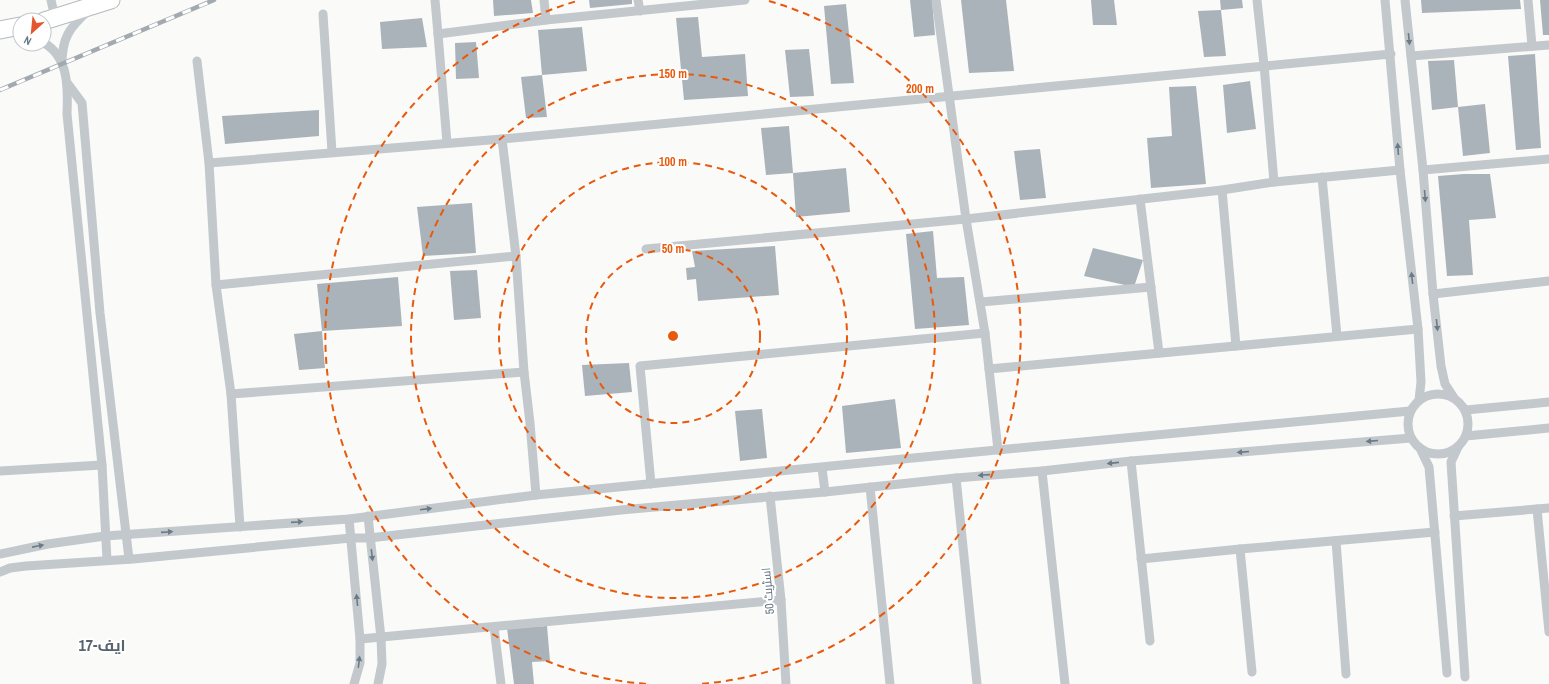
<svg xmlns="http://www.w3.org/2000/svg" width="1549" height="684" font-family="'Archivo Narrow',Cairo,sans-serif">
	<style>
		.building { fill: #aab3b9 }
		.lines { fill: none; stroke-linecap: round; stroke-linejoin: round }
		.highway-casing { stroke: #b4b9bd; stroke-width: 19 }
		.street { stroke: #c3c8cc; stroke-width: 9 }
		.highway { stroke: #fff; stroke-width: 17 }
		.rail-casing { stroke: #a2aab0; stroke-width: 4.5 }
		.rail { stroke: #fff; stroke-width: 3; stroke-dasharray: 9; stroke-linecap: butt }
		.oneway { fill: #6a7a87 }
		.ring { fill: none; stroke: #e8590c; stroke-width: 2; stroke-dasharray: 7 5 }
		.labels { text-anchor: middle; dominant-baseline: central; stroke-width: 4; stroke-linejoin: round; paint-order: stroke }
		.street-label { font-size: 12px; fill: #657683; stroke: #fff }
		.district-label { font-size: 16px; font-weight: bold; fill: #57646e; stroke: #fff }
		.centre { fill: #e8590c; stroke: #fff; stroke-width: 2 }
		.ring-label { font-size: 12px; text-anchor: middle; font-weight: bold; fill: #e8590c; stroke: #fff; stroke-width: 4; stroke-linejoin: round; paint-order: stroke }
	</style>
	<rect width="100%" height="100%" fill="#fafaf8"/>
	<g class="building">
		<path d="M493 0H531L533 13 494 16Z"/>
		<path d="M589 0H632V4L590 8Z"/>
		<path d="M910 0H932L935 35 914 37Z"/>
		<path d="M961 0H1006L1014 71 969 73Z"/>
		<path d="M1091 0H1114L1117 25H1093Z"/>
		<path d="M1220 0H1242L1243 8 1221 10Z"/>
		<path d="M1421 0H1520L1521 9 1422 13Z"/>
		<path d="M1540 0H1549V35H1543Z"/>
		<path d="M846 4 854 83 831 84 824 6Z"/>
		<path d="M1221 10 1226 56 1204 57 1198 11Z"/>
		<path d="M698 17 702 57 745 54 748 96 684 100 676 18Z"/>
		<path d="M422 18 427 47 382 49 380 22Z"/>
		<path d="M582 27 587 71 542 75 538 30Z"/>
		<path d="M476 42 479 78 456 79 455 43Z"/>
		<path d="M809 49 814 96 790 97 785 50Z"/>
		<path d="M1535 54 1541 148 1516 150 1508 56Z"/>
		<path d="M1454 60 1458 107 1432 110 1428 61Z"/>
		<path d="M542 75 547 117 526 118 521 77Z"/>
		<path d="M1250 81 1256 129 1227 133 1223 85Z"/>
		<path d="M1196 86 1206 184 1151 188 1147 138 1172 136 1169 87Z"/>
		<path d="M1485 104 1490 153 1463 156 1458 107Z"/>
		<path d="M319 110V136L225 144 222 116Z"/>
		<path d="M789 126 793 173 766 175 761 128Z"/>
		<path d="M1040 149 1046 198 1020 200 1014 151Z"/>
		<path d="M846 168 850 212 796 217 793 173Z"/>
		<path d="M1464 174H1490L1496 218 1469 220 1473 275 1447 276 1438 176Z"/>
		<path d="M472 203 476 253 423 256 417 207Z"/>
		<path d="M933 231 937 278 964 277 969 325 915 329 906 234Z"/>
		<path d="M775 246 779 295 698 301 696 279 687 280 686 268 695 267 692 251Z"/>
		<path d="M1093 248 1143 260 1134 287 1084 276Z"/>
		<path d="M477 270 481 318 454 320 450 271Z"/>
		<path d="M398 277 402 326 322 331 317 284Z"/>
		<path d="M322 331 325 368 299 370 294 334Z"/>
		<path d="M629 363 632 392 585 396 582 365Z"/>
		<path d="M895 399 901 448 846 453 842 406Z"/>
		<path d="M762 409 767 458 740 461 735 411Z"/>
		<path d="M547 626 550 661 532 662 534 684H514L507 628Z"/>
	</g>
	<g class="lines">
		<defs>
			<g id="highway">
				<path d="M44 21 111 0"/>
				<path d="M0 30 20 26"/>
			</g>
		</defs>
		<use href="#highway" class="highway-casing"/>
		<g class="street">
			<path d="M51 0 55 18"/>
			<path d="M435 0 438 34"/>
			<path d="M544 0 546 20"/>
			<path d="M638 0 640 11"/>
			<path d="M936 0 966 219 985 333 998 450"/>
			<path d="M1257 0 1264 65 1274 182"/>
			<path d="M1385 0 1400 170 1418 329 1421 382 1419 400"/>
			<path d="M1405 0 1423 170 1433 294 1441 366 1445 384 1454 398"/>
			<path d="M1528 0 1532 46"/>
			<path d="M323 14 332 152"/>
			<path d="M44 43C69 57 68 89 67 114L102 465 107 560"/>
			<path d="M1411 56 1549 45"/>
			<path d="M197 61 209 163 216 285 231 394 240 527"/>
			<path d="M62 64C62 38 69 28 88 11"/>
			<path d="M68 84 82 103 100 313 129 559"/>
			<path d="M502 139 516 256 524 372 530 423 536 495"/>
			<path d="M447 143 438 34 546 20 745 0"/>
			<path d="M209 163 502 139 1391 54"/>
			<path d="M1423 170 1549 159"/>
			<path d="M1322 177 1337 336"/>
			<path d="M1222 190 1236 346"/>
			<path d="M1140 199 1159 353"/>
			<path d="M646 249 966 219 1222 190 1274 182 1400 170"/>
			<path d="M216 285 516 256"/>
			<path d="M1433 294 1549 281"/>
			<path d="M981 302 1151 287"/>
			<path d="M989 369 1418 329"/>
			<circle cx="1438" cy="424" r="30"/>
			<path d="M231 394 524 372"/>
			<path d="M1466 410 1549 402"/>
			<path d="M1466 436 1549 428"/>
			<path d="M1458 447 1451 462 1465 677"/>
			<path d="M1420 448 1429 467 1447 673"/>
			<path d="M1131 461 1150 641"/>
			<path d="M822 468 825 492"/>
			<path d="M0 471 102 465"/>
			<path d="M1042 471 1065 684"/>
			<path d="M956 478 977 684"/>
			<path d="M651 484 640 366 985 333"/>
			<path d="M870 487 890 684"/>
			<path d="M770 496 781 600 786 684"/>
			<path d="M1537 509 1549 632"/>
			<path d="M368 516 381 638 382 664 378 684"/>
			<path d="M1454 516 1549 508"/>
			<path d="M349 519 360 639V663L354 684"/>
			<path d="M1336 541 1346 674"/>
			<path d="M1240 549 1252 672"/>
			<path d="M0 554 48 544 105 536 349 519 536 495 913 458 1410 411"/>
			<path d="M1141 559 1240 549 1435 532"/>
			<path d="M0 572 10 568 26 566 133 559 351 538H369L621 510 825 492 956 478 1042 471 1131 461 1411 438"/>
			<path d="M494 627 501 684"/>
			<path d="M360 639 781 600"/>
		</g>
		<use href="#highway" class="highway"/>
		<defs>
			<path id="rail" d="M0 90 214 0"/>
		</defs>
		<use href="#rail" class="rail-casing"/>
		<use href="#rail" class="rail"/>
	</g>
	<defs><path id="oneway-solid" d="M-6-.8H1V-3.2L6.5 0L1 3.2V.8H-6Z"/></defs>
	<g class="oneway">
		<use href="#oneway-solid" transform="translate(1409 39) rotate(84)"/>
		<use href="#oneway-solid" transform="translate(1398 149) rotate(-94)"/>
		<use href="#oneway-solid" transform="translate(1425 196) rotate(85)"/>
		<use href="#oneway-solid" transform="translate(1412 278) rotate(-96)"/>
		<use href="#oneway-solid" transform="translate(1437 325) rotate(84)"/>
		<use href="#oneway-solid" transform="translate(1372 441) rotate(175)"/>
		<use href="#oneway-solid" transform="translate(1243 452) rotate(175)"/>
		<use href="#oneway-solid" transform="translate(1113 463) rotate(174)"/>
		<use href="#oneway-solid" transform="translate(984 475) rotate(176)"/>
		<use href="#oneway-solid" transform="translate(426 509) rotate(-7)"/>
		<use href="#oneway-solid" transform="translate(297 522) rotate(-4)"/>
		<use href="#oneway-solid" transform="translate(167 532) rotate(-4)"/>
		<use href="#oneway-solid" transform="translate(38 546) rotate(-11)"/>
		<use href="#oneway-solid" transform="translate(372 555) rotate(83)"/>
		<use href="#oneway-solid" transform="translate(357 600) rotate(-96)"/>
		<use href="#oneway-solid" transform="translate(359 662) rotate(-83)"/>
	</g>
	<g class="ring">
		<circle cx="673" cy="336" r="87"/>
		<circle cx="673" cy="336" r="174"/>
		<circle cx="673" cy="336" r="262"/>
		<path d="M646 684A349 349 0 0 1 577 1M769 1A349 349 0 0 1 700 684"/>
	</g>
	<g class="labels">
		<g class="street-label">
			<text transform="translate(768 591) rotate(-95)">اسٹریٹ 50</text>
		</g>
		<g class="district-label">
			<text x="102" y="645">ایف-17</text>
		</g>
	</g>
	<circle cx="673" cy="336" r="6" class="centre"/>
	<g class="ring-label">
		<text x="673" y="78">150 m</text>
		<text x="920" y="93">200 m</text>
		<text x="673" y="166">100 m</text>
		<text x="673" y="253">50 m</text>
	</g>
	<g transform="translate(32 32) rotate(207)"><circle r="19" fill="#ffffff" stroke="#c1c8cd"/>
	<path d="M0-3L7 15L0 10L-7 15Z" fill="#e4572e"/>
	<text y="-6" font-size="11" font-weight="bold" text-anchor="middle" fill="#657683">N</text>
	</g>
</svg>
